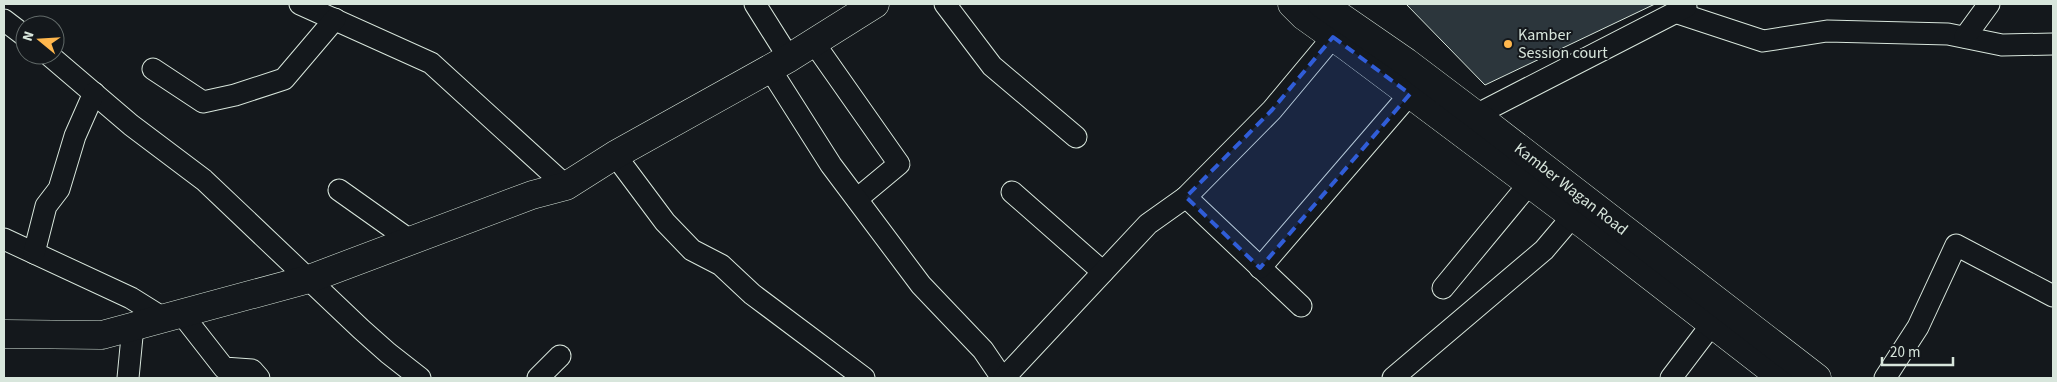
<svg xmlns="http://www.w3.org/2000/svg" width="2057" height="382" font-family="'Source Sans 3',sans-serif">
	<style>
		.building { fill: #2c363c; stroke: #d8e6dc }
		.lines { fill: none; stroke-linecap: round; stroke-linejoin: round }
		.street-casing { stroke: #d8e6dc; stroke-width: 23 }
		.primary-casing { stroke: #d8e6dc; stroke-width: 29 }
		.street { stroke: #14181c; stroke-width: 21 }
		.primary { stroke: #14181c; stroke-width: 28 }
		.marked { fill: #305dd8; fill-opacity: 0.2; stroke: #305dd8; stroke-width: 4; stroke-dasharray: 10 6; stroke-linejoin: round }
		.poi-dot { fill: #ffb74d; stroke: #14181c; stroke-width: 2 }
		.labels { text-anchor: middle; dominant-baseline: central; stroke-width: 4; stroke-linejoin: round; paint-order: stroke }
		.poi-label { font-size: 16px; fill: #d8e6dc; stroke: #14181c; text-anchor: start }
		.street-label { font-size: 16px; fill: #d8e6dc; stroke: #14181c }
	</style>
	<rect width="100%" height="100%" fill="#14181c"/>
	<path class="building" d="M1406 4H1655L1485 85Z"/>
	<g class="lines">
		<defs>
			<g id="street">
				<path d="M300 4 431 63 566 186"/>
				<path d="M755 4 789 58"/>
				<path d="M945 4 992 66 1076 137"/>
				<path d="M1675 12 1763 41 1827 31 1948 34 2002 45 2053 44"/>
				<path d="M4 20 25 36"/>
				<path d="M1965 37 1989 4"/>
				<path d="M814 43 899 164 857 199"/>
				<path d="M49 55 131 125 204 180 361 329 388 353 420 378"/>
				<path d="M153 69 203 102 235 95 284 79 335 19"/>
				<path d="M770 69 831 165 921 285 983 350 1002 378"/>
				<path d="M1476 115 1686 7"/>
				<path d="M615 155 665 222 692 250 721 265 752 294 864 378"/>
				<path d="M339 190 411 241"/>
				<path d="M1012 192 1103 272"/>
				<path d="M1186 197 1301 306"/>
				<path d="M4 239 131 298 163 318"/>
				<path d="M34 253 46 206 59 189 75 136 94 93"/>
				<path d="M1260 268 1410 94"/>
				<path d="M1443 288 1529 184"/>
				<path d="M181 313 224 368 252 370 259 378"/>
				<path d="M128 378 133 326"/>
				<path d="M538 378 560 356"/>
				<path d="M1004 378 1148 224 1186 197 1272 110 1333 37"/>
				<path d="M1393 378 1544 250 1572 217"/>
				<path d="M1671 378 1712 324"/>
				<path d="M1885 378 1918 327 1956 245 2053 296"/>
			</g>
			<g id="primary">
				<path d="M1292 4 1304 16 1346 46 1586 226 1782 378"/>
				<path d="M1322 4 1406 62 1476 115 1817 378"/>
				<path d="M4 334 102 335 309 279 532 195 566 186 615 155 789 58 875 4"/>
			</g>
		</defs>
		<use href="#street" class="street-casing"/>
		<use href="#primary" class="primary-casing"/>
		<use href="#street" class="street"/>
		<use href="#primary" class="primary"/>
	</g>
	<path class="marked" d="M1333 37 1410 94 1260 268 1186 197 1272 110Z"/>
	<circle class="poi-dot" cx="1508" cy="44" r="5"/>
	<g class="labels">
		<g class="poi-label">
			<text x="1518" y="35">Kamber<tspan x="1518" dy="18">Session court</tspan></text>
		</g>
		<g class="street-label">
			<text transform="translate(1571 189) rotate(38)">Kamber Wagan Road</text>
		</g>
	</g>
	<rect width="2057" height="382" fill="none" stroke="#d8e6dc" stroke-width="10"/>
	<g transform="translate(40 40) rotate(288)"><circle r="24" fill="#14181c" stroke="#626a69"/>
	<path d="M0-4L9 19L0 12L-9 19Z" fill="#ffb74d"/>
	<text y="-8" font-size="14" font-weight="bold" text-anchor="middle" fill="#d8e6dc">N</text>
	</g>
	<path d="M1882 357v8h71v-8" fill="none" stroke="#d8e6dc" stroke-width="2.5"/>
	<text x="1890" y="357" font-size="15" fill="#d8e6dc" stroke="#14181c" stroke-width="4" paint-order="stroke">20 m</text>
</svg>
